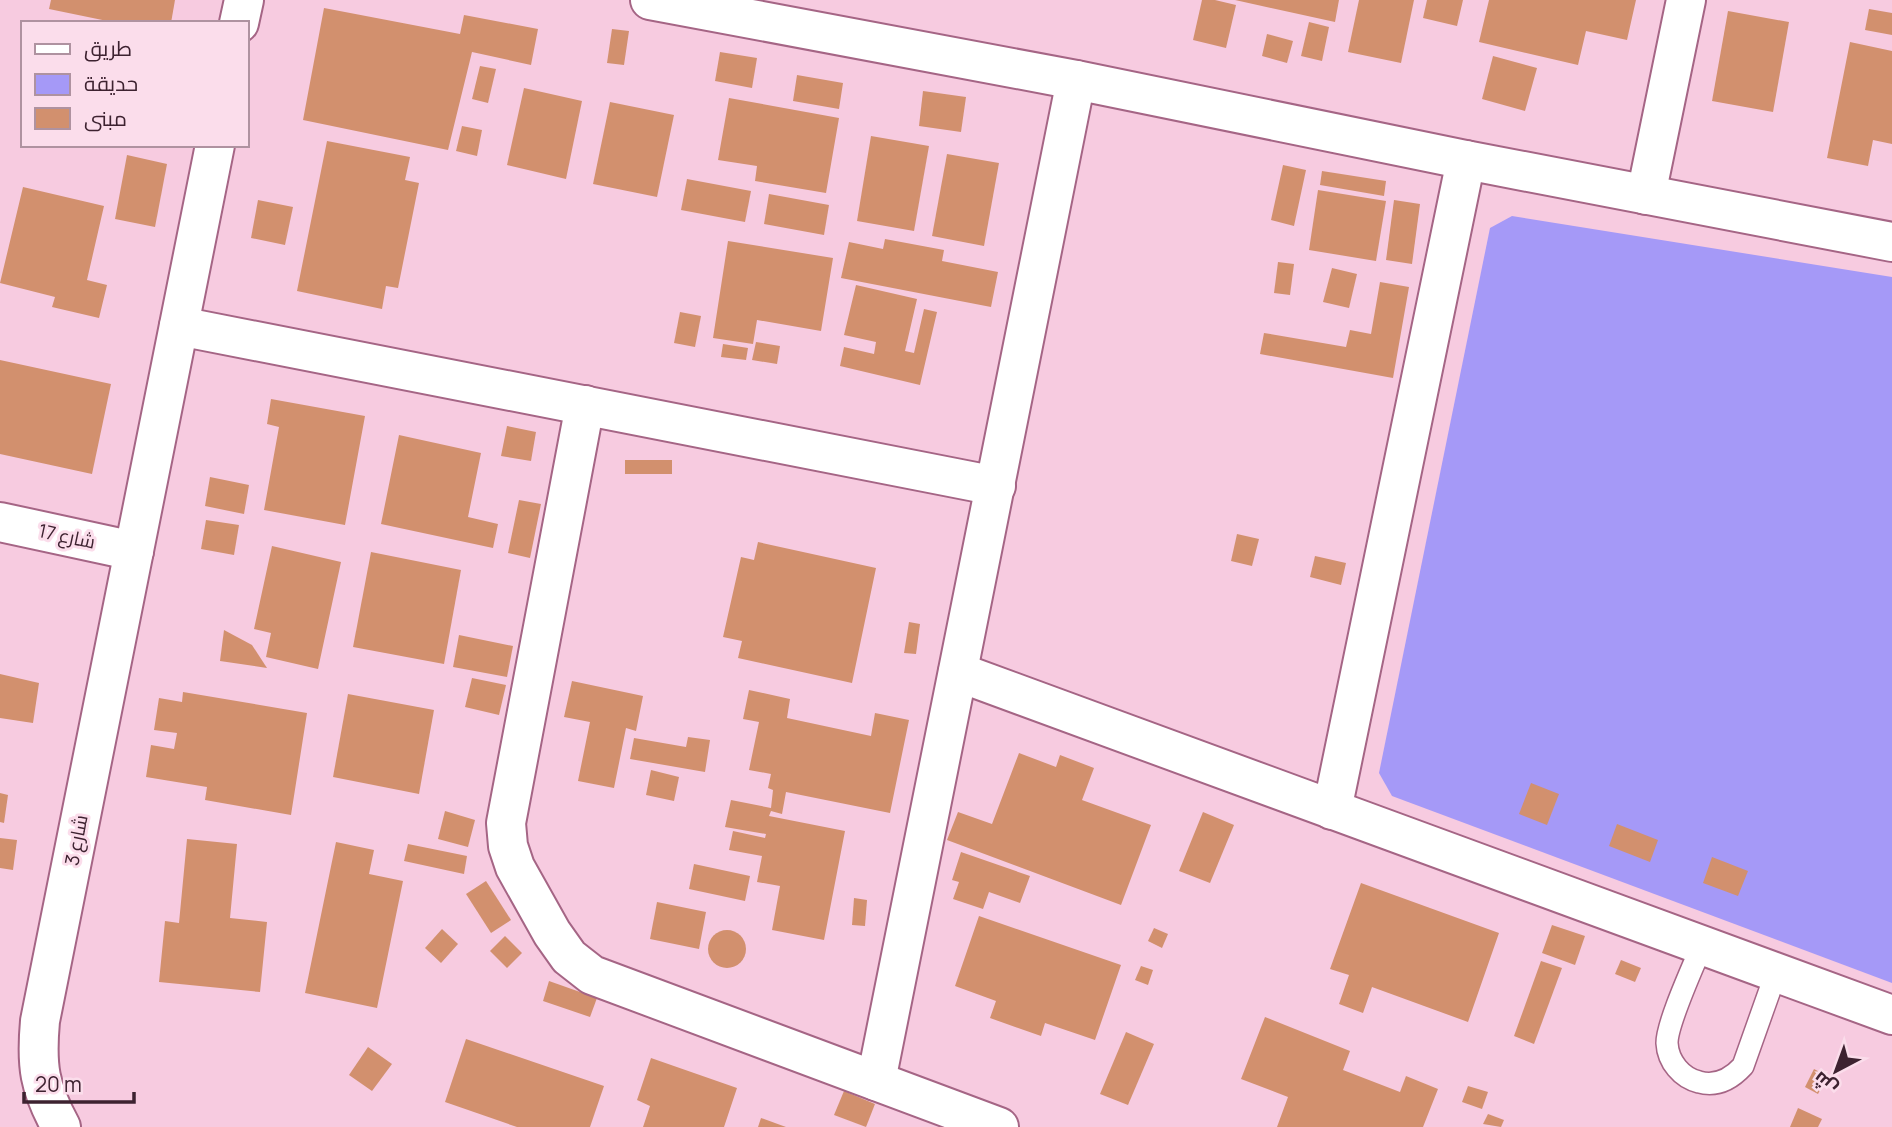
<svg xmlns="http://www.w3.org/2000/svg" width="1892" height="1127" font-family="Manrope,Cairo,sans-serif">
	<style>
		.green { fill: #a599f7 }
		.building { fill: #d2906e }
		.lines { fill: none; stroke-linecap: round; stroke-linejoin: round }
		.service-casing { stroke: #a56585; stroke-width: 24 }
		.minor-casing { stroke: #a56585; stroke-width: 42 }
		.service { stroke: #fff; stroke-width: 21 }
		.minor { stroke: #fff; stroke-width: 38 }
		.labels { text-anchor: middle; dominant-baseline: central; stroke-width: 6; stroke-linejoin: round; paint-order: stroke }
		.street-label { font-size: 19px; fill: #3d2230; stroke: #fbddeb }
	</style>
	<rect width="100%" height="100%" fill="#f7cbe0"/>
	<path class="green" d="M1512 216 1892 277V983L1392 796 1379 773 1490 228Z"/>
	<g class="building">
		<path d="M51 0H175L171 23H117L49 9Z"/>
		<path d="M1202 0H1215L1236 5 1226 48 1193 40Z"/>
		<path d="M1235 0H1339L1335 22Z"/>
		<path d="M1359 0H1414L1401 63 1348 52Z"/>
		<path d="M1427 0H1463L1457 26 1423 18Z"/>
		<path d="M1489 0H1636L1627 40 1586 31 1578 65 1479 42Z"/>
		<path d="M324 8 460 34 464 15 538 29 531 65 472 52 448 150 303 120Z"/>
		<path d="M1869 9 1892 13V35L1865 30Z"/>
		<path d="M1728 11 1789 22 1773 112 1712 101Z"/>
		<path d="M1309 22 1329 27 1322 61 1301 56Z"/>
		<path d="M612 29 629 31 624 65 607 63Z"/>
		<path d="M1267 34 1293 41 1287 63 1262 56Z"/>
		<path d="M1850 42 1892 51V144L1873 140 1868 166 1827 158Z"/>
		<path d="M720 52 757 58 752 88 715 81Z"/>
		<path d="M1493 56 1537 68 1525 111 1482 99Z"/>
		<path d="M480 66 496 69 488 103 472 99Z"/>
		<path d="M797 75 843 83 839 109 793 101Z"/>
		<path d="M524 88 582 101 566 179 507 165Z"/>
		<path d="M923 91 966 97 961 132 919 126Z"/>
		<path d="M729 98 839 118 826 193 755 181 757 166 718 160Z"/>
		<path d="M610 102 674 115 657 197 593 184Z"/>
		<path d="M462 126 482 130 477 156 456 151Z"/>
		<path d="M871 136 929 146 914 231 857 221Z"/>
		<path d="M327 141 410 157 405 180 419 183 398 288 386 286 382 309 297 291Z"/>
		<path d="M947 154 999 163 984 246 932 236Z"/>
		<path d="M127 155 167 164 155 227 115 219Z"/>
		<path d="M1283 165 1306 170 1294 226 1271 220Z"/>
		<path d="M1322 171 1386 181 1384 196 1320 185Z"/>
		<path d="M687 179 751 191 745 222 681 210Z"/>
		<path d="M23 187 104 206 87 280 107 285 99 318 52 307 55 297 0 283Z"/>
		<path d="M1318 190 1386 201 1376 261 1309 250Z"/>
		<path d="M769 194 829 205 824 235 764 224Z"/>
		<path d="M258 200 293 207 285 245 251 238Z"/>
		<path d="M1394 200 1420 204 1412 264 1386 260Z"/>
		<path d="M885 239 944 250 942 261 998 272 991 307 841 278 849 242 883 249Z"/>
		<path d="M728 241 833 258 821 331 757 320 753 344 713 338Z"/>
		<path d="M1278 262 1294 264 1290 295 1274 293Z"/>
		<path d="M1332 268 1357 274 1349 308 1323 302Z"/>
		<path d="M1380 282 1409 287 1393 378 1260 354 1264 333 1346 347 1350 330 1371 334Z"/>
		<path d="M856 285 917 299 905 351 914 353 924 309 937 312 920 385 840 366 844 347 874 354 876 342 844 335Z"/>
		<path d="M680 312 701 316 695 347 674 343Z"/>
		<path d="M756 342 780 346 777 364 752 360Z"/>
		<path d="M723 344 748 348 746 360 721 357Z"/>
		<path d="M0 360 111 384 92 474 0 454Z"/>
		<path d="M271 399 365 416 345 525 264 510 279 427 267 424Z"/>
		<path d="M507 426 536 432 531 461 501 456Z"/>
		<path d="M399 435 481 453 468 517 498 524 493 548 381 524Z"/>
		<rect x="625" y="460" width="47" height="14"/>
		<path d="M210 477 249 485 244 514 205 506Z"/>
		<path d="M519 500 541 504 530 558 508 553Z"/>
		<path d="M206 520 239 525 234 555 201 549Z"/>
		<path d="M1237 534 1259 539 1252 566 1231 561Z"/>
		<path d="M758 542 876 568 852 683 738 658 742 641 723 637 741 557 754 560Z"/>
		<path d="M272 546 341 562 318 669 266 657 271 633 254 629Z"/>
		<path d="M371 552 461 570 444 664 353 647Z"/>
		<path d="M1315 556 1346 563 1341 585 1310 577Z"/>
		<path d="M909 622 920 624 916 654 904 653Z"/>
		<path d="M224 630 252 645 267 668 220 661Z"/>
		<path d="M459 635 513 646 507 677 453 667Z"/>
		<path d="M0 674 39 683 33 723 0 718Z"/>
		<path d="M472 678 506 685 499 715 465 707Z"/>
		<path d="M572 681 643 696 636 731 626 728 614 788 578 781 590 722 564 717Z"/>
		<path d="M749 690 790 699 787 718 871 736 875 713 909 720 890 813 786 792 782 814 771 811 769 816 845 831 824 940 772 930 780 886 757 882 762 856 729 850 733 831 765 838 766 834 725 827 731 800 771 808 773 790 768 788 771 774 749 770 759 722 743 719Z"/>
		<path d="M183 692 307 713 291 815 205 800 207 787 146 777 151 745 174 749 177 733 154 730 159 698 182 702Z"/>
		<path d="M348 694 434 710 419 794 333 777Z"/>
		<path d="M688 737 710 740 705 772 630 759 634 738 686 747Z"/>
		<path d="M1019 753 1056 767 1060 755 1094 768 1082 800 1151 825 1121 905 947 840 958 812 992 824Z"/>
		<path d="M651 770 679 777 674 801 646 795Z"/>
		<path d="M1531 783 1559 794 1547 825 1519 814Z"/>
		<path d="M0 793 8 795 4 823 0 822Z"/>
		<path d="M445 811 475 820 468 847 438 839Z"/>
		<path d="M1203 812 1234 825 1210 883 1179 871Z"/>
		<path d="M1617 824 1658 840 1650 862 1609 846Z"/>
		<path d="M0 838 17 840 13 870 0 868Z"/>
		<path d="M187 839 237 844 230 918 267 922 260 992 159 982 165 921 179 923Z"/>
		<path d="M336 842 374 850 369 874 403 881 377 1008 305 993Z"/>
		<path d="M408 844 467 856 464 874 404 861Z"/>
		<path d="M961 852 1030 876 1020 903 989 892 983 909 953 899 959 882 952 880Z"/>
		<path d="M1712 857 1748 871 1738 896 1703 883Z"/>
		<path d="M694 864 750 876 745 901 689 889Z"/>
		<path d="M486 881 511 920 491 933 466 894Z"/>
		<path d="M1361 883 1499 933 1468 1022 1372 987 1363 1013 1339 1004 1349 975 1330 969Z"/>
		<path d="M854 898 867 900 865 926 852 925Z"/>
		<path d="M657 902 706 912 699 949 650 939Z"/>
		<path d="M979 916 1121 965 1095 1040 1045 1023 1041 1036 990 1018 996 1001 955 986Z"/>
		<path d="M1552 925 1585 936 1575 965 1542 953Z"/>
		<path d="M1154 928 1168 934 1162 948 1148 941Z"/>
		<path d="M442 929 458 944 441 963 425 948Z"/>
		<circle cx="727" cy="949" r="19"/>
		<path d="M505 936 522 953 507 968 490 951Z"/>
		<path d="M1621 960 1641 968 1635 982 1615 974Z"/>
		<path d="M1541 961 1562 968 1534 1044 1514 1036Z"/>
		<path d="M1141 966 1153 970 1148 985 1135 980Z"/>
		<path d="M549 981 597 998 590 1017 543 1001Z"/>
		<path d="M1265 1017 1350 1051 1343 1070 1400 1092 1406 1076 1438 1089 1423 1127H1277L1288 1097 1241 1079Z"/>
		<path d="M1126 1032 1154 1044 1128 1105 1100 1094Z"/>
		<path d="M466 1039 604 1086 590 1127H517L445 1102Z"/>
		<path d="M368 1047 392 1064 372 1091 349 1075Z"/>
		<path d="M651 1058 737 1088 724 1127H643L650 1106 637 1100Z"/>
		<path d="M1814 1069 1827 1076 1818 1094 1805 1087Z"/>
		<path d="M1468 1086 1488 1092 1482 1109 1462 1102Z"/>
		<path d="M844 1091 875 1104 866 1127 834 1115Z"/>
		<path d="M1798 1108 1822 1119 1818 1127H1790Z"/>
		<path d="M1488 1114 1504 1120 1501 1127 1483 1124Z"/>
		<path d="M761 1118 786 1127H758Z"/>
	</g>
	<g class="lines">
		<defs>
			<path id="service" d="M1702 945C1693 967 1667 1023 1667 1043 1668 1062 1682 1078 1699 1082 1717 1087 1731 1079 1743 1066L1776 973"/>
			<g id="minor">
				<path d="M650 0 1076 80 1466 160 1892 242"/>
				<path d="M239 23 244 0"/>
				<path d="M1646 195 1686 0"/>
				<path d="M179 326 996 486"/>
				<path d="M585 405 506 823 508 846 515 867 552 933 569 957 592 975 999 1127"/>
				<path d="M0 522 134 551"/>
				<path d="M958 672 1892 1015"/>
				<path d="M1332 810 1466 160"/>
				<path d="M876 1081 1076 80"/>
				<path d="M61 1127C39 1087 36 1066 40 1021L215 145"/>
			</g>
		</defs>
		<use href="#service" class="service-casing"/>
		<use href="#minor" class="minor-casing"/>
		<use href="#service" class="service"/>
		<use href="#minor" class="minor"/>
	</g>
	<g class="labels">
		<g class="street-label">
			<text transform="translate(67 536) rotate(12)">شارع 17</text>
			<text transform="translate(76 840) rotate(-79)">شارع 3</text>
		</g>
	</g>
	<rect x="21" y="21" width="228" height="126" fill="#fbddeb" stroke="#af92a0" stroke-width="2"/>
	<rect x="35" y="44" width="35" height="10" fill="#ffffff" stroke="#af92a0" stroke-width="2"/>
	<text x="84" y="56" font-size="21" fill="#3d2230">طريق</text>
	<rect x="35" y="74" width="35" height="21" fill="#a599f7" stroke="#af92a0" stroke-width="2"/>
	<text x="84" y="91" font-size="21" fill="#3d2230">حديقة</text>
	<rect x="35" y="108" width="35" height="21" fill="#d2906e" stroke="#af92a0" stroke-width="2"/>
	<text x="84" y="126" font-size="21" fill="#3d2230">مبنى</text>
	<g transform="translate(1836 1071) rotate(221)" stroke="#fbddeb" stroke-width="5" paint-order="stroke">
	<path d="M0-5L12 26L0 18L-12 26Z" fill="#3d2230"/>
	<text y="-10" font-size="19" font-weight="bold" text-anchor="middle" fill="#3d2230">ش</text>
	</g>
	<path d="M24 1092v10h110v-10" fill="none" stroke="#3d2230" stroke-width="3.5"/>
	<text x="35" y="1092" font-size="21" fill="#3d2230" stroke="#fbddeb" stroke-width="5" paint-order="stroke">20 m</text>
</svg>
